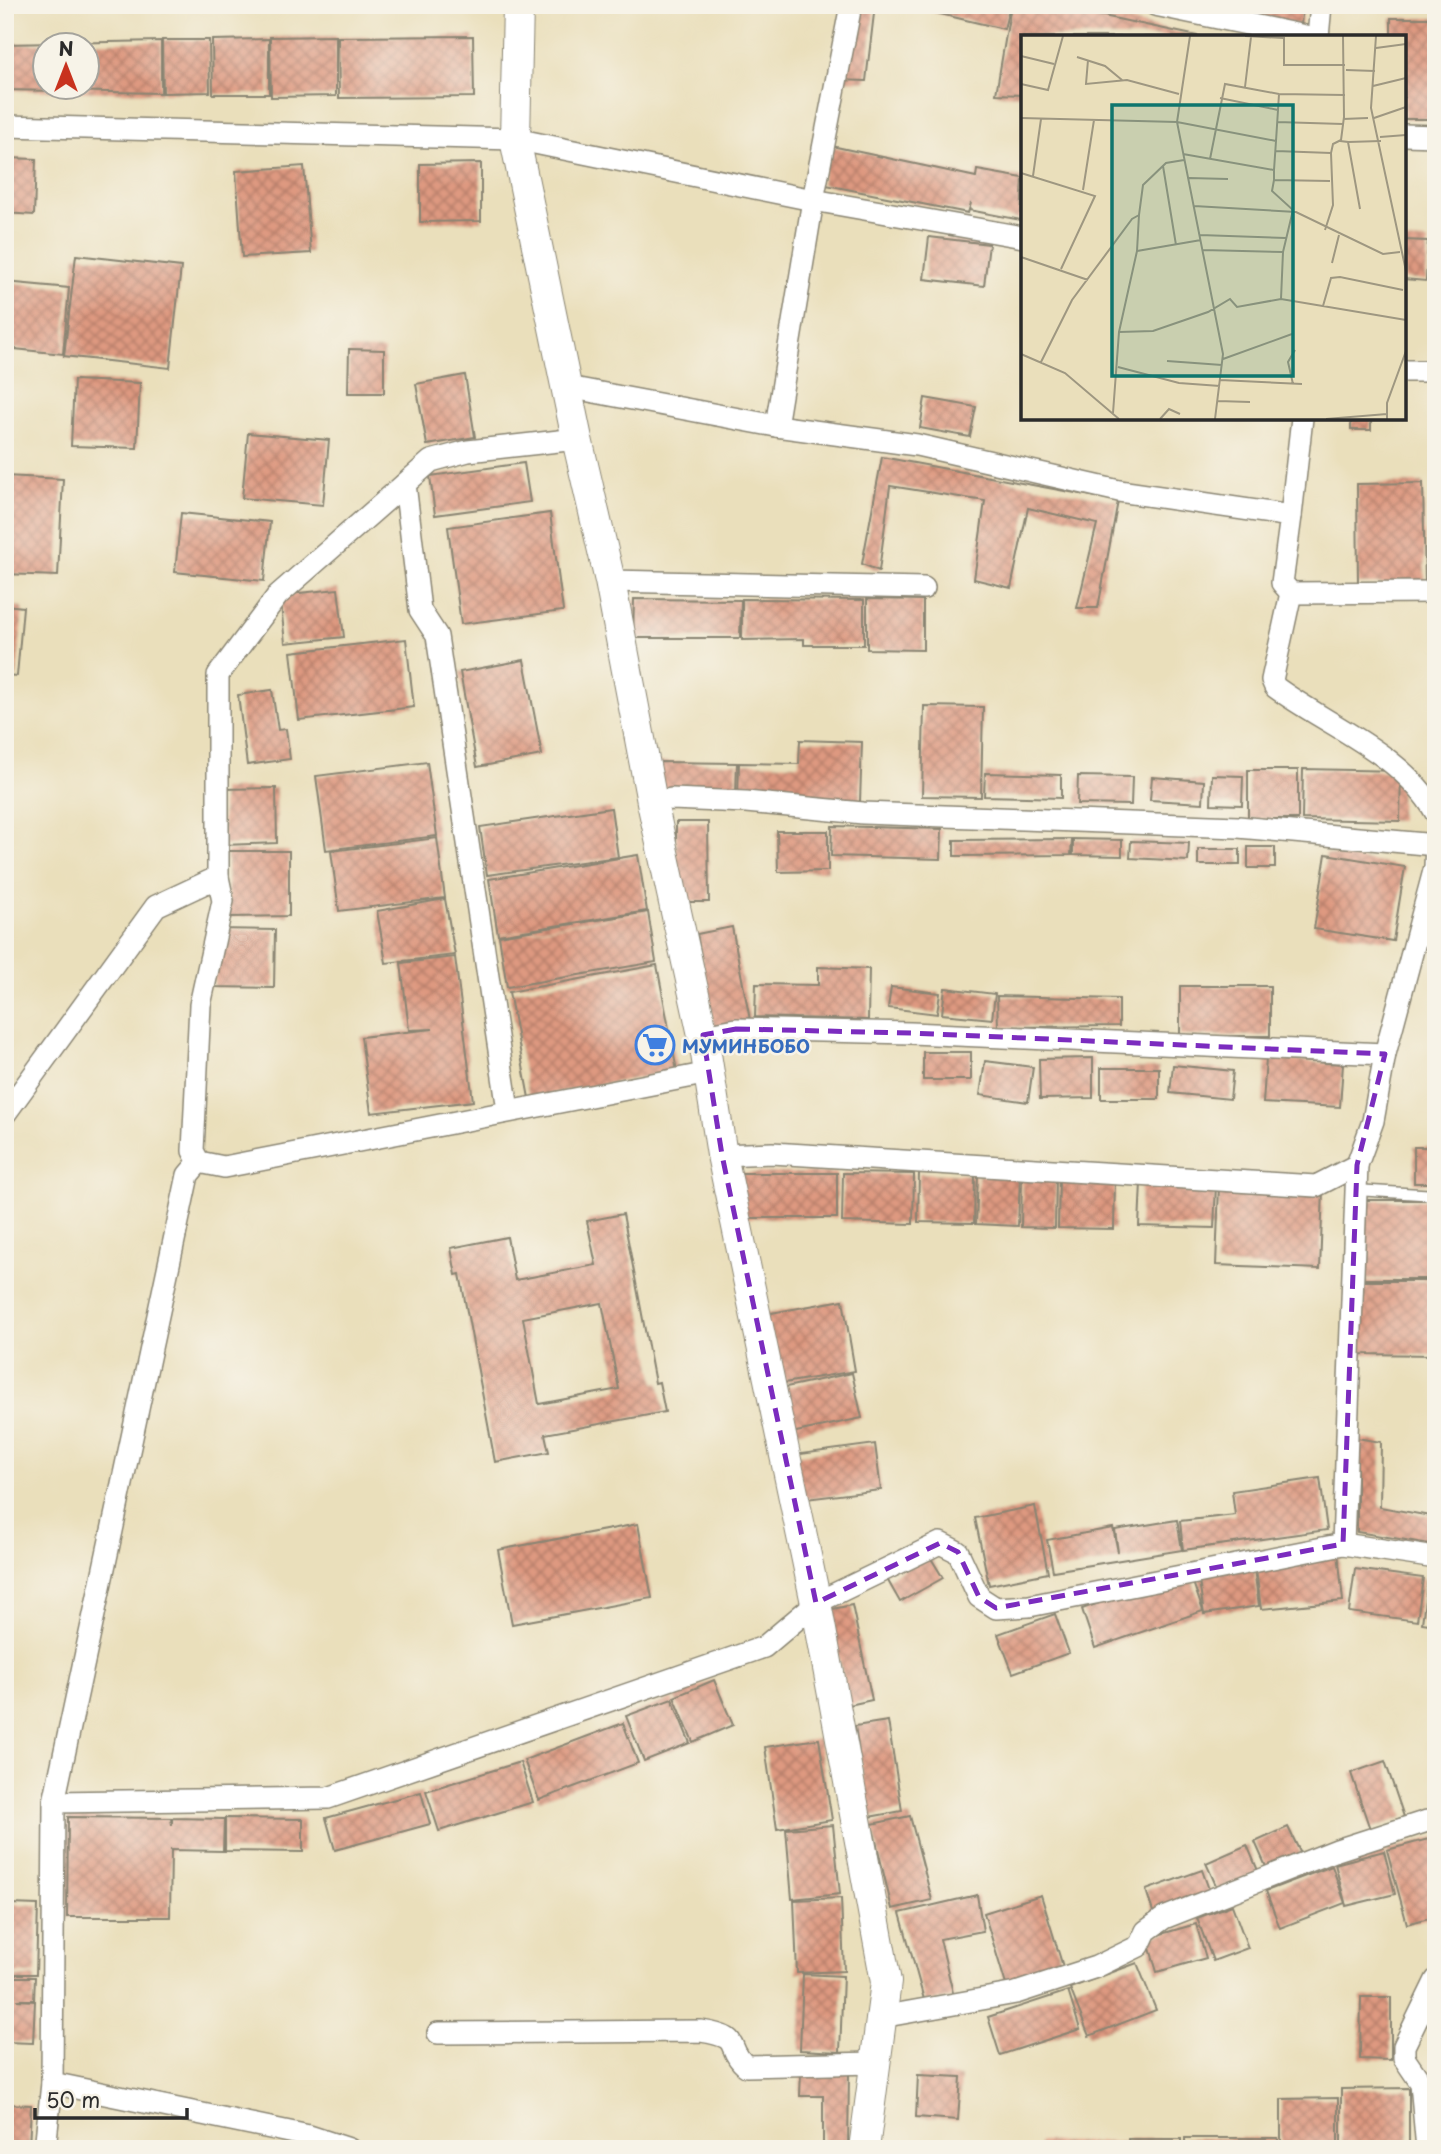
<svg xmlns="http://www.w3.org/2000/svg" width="1441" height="2154" font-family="'Playpen Sans',sans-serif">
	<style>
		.building { fill: url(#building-cross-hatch); fill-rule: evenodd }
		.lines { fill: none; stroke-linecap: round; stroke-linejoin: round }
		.lane-casing { stroke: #8a8573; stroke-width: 13 }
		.street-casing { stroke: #8a8573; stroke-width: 24 }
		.secondary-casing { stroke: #8a8573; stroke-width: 32 }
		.lane { stroke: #fff; stroke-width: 10 }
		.street { stroke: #fff; stroke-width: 21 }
		.secondary { stroke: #fff; stroke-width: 30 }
		.marked { fill: none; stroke: #7b2cbf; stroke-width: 5; stroke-dasharray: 14 9; stroke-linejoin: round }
		.labels { text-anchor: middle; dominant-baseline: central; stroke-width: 5; stroke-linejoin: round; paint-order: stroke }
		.shop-label { font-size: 18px; font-weight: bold; fill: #366cbe; stroke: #f7f3e8; text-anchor: start }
		.inset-road { fill: none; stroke: #9e9781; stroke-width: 2 }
		.view { fill: #0f766e; fill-opacity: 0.15; stroke: #0f766e; stroke-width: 3.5 }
		.inset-edge { fill: none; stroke: #2b2b2b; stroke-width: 3.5 }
	</style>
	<defs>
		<pattern id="building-cross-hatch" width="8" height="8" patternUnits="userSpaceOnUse" patternTransform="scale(1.75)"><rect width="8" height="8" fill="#de9980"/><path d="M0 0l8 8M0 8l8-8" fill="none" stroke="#b47d69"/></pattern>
	</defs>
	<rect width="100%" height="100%" fill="#f7f3e8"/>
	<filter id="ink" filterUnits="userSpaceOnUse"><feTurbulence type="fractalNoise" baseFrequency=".0143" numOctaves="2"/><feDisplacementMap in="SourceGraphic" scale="14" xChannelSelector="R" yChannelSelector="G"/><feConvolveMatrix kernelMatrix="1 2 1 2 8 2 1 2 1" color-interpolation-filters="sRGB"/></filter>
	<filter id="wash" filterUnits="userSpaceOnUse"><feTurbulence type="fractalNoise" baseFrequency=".00686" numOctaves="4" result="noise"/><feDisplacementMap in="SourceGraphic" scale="28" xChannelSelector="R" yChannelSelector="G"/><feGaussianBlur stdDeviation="1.57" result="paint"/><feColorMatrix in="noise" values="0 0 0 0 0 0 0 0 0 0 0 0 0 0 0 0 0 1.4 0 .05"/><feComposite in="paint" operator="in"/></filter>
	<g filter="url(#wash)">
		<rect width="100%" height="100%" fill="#eadfbb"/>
		<g id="blocks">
			<g class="building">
				<path d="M857 5H875L866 81 840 80Z"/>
				<path d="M902 5H1010L1004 29Z"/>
				<path d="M1011 5H1052L1202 37H1023V95L996 94Z"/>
				<path d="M1222 5H1303L1301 25 1221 15Z"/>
				<path d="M1391 18H1436V119H1404V37H1391Z"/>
				<path d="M336 36V96L271 97 270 37Z"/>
				<path d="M473 36 474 97 339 98 338 37Z"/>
				<path d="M269 39V94H213L212 40Z"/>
				<path d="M162 40H209L210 92 163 93Z"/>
				<path d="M161 41V93L5 90V44ZM46 46H88V88H46Z"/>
				<path d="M827 145 976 177 977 170 1023 178 1021 220 969 210 971 203 968 213 821 184Z"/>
				<path d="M5 158 36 159 34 215 5 213Z"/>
				<path d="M481 163V221L420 222V164Z"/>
				<path d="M304 166 311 253 242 257 236 171Z"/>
				<path d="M929 237 989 244 984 286 924 279Z"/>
				<path d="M1404 240 1428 241 1426 281 1404 279Z"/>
				<path d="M76 255 181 267 170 368 64 356Z"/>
				<path d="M5 282 69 288 63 354 5 348Z"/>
				<path d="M349 349 384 350V393H348Z"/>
				<path d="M465 375 475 437 427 445 416 384Z"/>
				<path d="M74 380 140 383 137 448 71 446Z"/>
				<path d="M925 398 976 407 970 437 920 428Z"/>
				<rect x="1351" y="418" width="20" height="12"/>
				<path d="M248 433 329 440 323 505 242 498Z"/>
				<path d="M882 457 1118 501 1098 608H1077L1097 524 1028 508 1011 588 974 579 985 501 890 486 879 571 862 564Z"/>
				<path d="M524 463 530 502 435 515 430 476Z"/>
				<path d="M5 476 63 479 58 576 5 574Z"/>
				<path d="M1423 483 1425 584H1358L1357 484Z"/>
				<path d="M181 513 270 522 264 581 175 572Z"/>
				<path d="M550 513 563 611 461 624 448 527Z"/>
				<path d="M338 589 344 637 285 643 280 595Z"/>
				<path d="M634 599 741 600 740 638H633Z"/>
				<path d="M742 599 864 600V645H804V639L742 640Z"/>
				<path d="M867 599 923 600V650L867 649Z"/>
				<path d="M5 605 23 607 17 676 5 675Z"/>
				<path d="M406 639 414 707 299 720 291 652Z"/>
				<path d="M524 660 542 755 477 767 460 672Z"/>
				<path d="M272 690 278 730 286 729 290 759 247 765 238 695Z"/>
				<path d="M924 706 983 707 981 797 922 796Z"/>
				<path d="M800 740 862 742 860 802 738 799 739 763 799 764Z"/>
				<path d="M427 762 437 836 326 850 316 776Z"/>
				<path d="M659 762 737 763 736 795 658 793Z"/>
				<path d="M1303 769 1401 771 1400 821 1302 819Z"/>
				<rect x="1248" y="770" width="50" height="49"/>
				<path d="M985 773 1061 775V798L984 796Z"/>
				<path d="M1212 775 1243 776 1242 805 1211 804Z"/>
				<path d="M1078 776 1132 777 1131 805 1077 804Z"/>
				<path d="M1152 777 1204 781 1203 803 1150 800Z"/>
				<path d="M276 788 277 843 223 845 222 789Z"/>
				<path d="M611 808 618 857 487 875 480 827Z"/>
				<path d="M676 822H708L709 902H676Z"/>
				<path d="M832 826 942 829 941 859 831 856Z"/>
				<path d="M777 831H828V871L778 872Z"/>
				<path d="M437 838 445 898 339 911 331 851Z"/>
				<path d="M1072 839 1071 855 954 856V840Z"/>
				<path d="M1073 839 1122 840V856L1073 855Z"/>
				<path d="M1131 841 1189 843 1188 861 1130 858Z"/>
				<rect x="1248" y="847" width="27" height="21"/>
				<rect x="1198" y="849" width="42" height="16"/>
				<path d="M227 851H289V916L228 917Z"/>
				<path d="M1326 854 1405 867 1393 941 1314 929Z"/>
				<path d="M638 855 647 911 498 935 489 879Z"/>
				<path d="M445 899 455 955 386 963 377 911Z"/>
				<path d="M648 912 656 962 507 987 499 936Z"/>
				<path d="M732 927 750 1020 714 1027 697 934Z"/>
				<path d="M215 929 275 930 274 988 214 987Z"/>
				<path d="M455 957 473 1101 371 1113 361 1037 433 1029 409 1030 401 963Z"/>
				<path d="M657 965 677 1071 529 1098 509 992Z"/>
				<path d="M818 967 869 969 868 1020 755 1017 756 984 818 985Z"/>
				<rect x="1180" y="986" width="90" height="50"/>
				<path d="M891 987 940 993 937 1014 888 1008Z"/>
				<path d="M945 988 995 994 992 1019 942 1014Z"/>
				<path d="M997 996 1119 999V1026L998 1027Z"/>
				<rect x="923" y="1052" width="48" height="28"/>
				<path d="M1093 1058V1098L1040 1099 1039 1059Z"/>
				<path d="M1266 1059 1343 1064 1340 1107 1263 1103Z"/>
				<path d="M985 1061 1033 1067 1028 1102 980 1095Z"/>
				<path d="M1173 1065 1233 1071 1230 1099 1170 1093Z"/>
				<rect x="1101" y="1068" width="58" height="31"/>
				<rect x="1414" y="1147" width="22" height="36"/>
				<rect x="736" y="1173" width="101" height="45"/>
				<path d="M843 1173 914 1174 913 1224 842 1222Z"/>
				<path d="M919 1173 975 1175 974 1223 918 1222Z"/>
				<path d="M978 1175 1020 1176 1018 1226 976 1224Z"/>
				<path d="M1022 1177H1056L1055 1228 1021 1227Z"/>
				<path d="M1059 1177 1115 1178 1114 1229 1058 1228Z"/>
				<path d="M1141 1182 1216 1185 1214 1228 1139 1226Z"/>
				<path d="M1219 1186 1323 1190 1320 1269 1216 1265Z"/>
				<rect x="1360" y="1200" width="76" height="79"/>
				<path d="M623 1214 655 1383 659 1382 665 1412 545 1434 549 1452 495 1462 460 1274 456 1275 451 1248 507 1237 515 1280 596 1265 587 1221ZM602 1303 619 1389 539 1404 523 1318Z"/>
				<path d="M1361 1281H1436V1355L1360 1354Z"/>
				<path d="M843 1300 855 1371 772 1385 760 1315Z"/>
				<path d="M852 1373 862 1418 782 1435 772 1390Z"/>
				<path d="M1357 1438 1381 1442 1380 1507 1436 1517V1545L1357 1532Z"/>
				<path d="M875 1444 881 1490 798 1500 793 1455Z"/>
				<path d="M1320 1478 1327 1530 1183 1550 1180 1521 1235 1515 1232 1491Z"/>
				<path d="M1035 1506 1048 1573 989 1585 975 1518Z"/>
				<path d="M1177 1520 1182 1550 1053 1571 1047 1540 1113 1528 1118 1552 1115 1530Z"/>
				<path d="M638 1524 652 1598 512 1624 498 1550Z"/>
				<path d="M1338 1552 1343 1601 1261 1609 1255 1561Z"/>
				<path d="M929 1555 943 1578 900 1602 887 1579Z"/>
				<path d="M1253 1561 1259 1606 1204 1614 1197 1569Z"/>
				<path d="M1355 1569 1423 1578 1417 1621 1349 1612Z"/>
				<path d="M1189 1571 1203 1611 1095 1648 1082 1609Z"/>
				<path d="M1428 1578 1436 1579V1625L1422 1623Z"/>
				<path d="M852 1605 872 1700 849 1705 828 1610Z"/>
				<path d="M1055 1614 1069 1653 1013 1673 998 1634Z"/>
				<path d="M714 1680 733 1725 693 1742 674 1697Z"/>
				<path d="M672 1699 690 1743 644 1761 626 1716Z"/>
				<path d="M888 1721 902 1811 869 1817 855 1726Z"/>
				<path d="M623 1723 638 1763 539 1800 524 1760Z"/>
				<path d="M819 1739 832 1820 777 1829 765 1747Z"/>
				<path d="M1385 1761 1404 1817 1370 1829 1351 1773Z"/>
				<path d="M520 1762 533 1802 439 1831 426 1791Z"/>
				<path d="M421 1792 430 1824 335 1850 326 1818Z"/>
				<path d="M910 1816 932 1900 892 1909 872 1824Z"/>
				<path d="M68 1817 171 1818 172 1825V1818L224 1819 223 1851 171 1850 170 1917H67Z"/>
				<path d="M225 1818 303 1819V1852L225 1851Z"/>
				<path d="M833 1825 840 1894 792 1899 786 1829Z"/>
				<path d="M1288 1827 1301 1854 1267 1869 1255 1842Z"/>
				<path d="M1436 1837V1916L1407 1924 1387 1850Z"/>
				<path d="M1247 1845 1259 1873 1218 1890 1206 1863Z"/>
				<path d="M1384 1851 1395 1894 1346 1906 1335 1864Z"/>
				<path d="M1332 1866 1345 1903 1280 1928 1266 1891Z"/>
				<path d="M1202 1870 1211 1895 1154 1915 1146 1890Z"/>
				<path d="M977 1895 983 1931 940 1939 954 1997 925 2003 900 1913Z"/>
				<path d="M1041 1895 1064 1970 1007 1988 984 1913Z"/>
				<path d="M841 1898 844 1971 797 1973 794 1900Z"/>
				<path d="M11 1904 38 1905 36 1974H10Z"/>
				<path d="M1232 1905 1248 1948 1213 1961 1197 1918Z"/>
				<path d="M1196 1924 1206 1958 1157 1972 1147 1938Z"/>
				<path d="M1137 1963 1156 2010 1089 2036 1070 1988Z"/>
				<path d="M803 1974 843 1976 840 2052 800 2050Z"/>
				<path d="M5 1977H35L34 2000H17L35 2001 33 2043 5 2042Z"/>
				<path d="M1068 1991 1080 2029 1000 2055 988 2017Z"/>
				<path d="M1361 1997H1391V2060L1360 2059Z"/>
				<path d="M801 2071H849L848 2149H823V2096H800Z"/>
				<path d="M918 2075 961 2077 958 2120 916 2117Z"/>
				<path d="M1409 2088V2149H1341V2089Z"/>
				<path d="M1338 2098V2149H1281V2099Z"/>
				<path d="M5 2104 31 2105 29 2149H5Z"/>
				<rect x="1185" y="2138" width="93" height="11"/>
				<rect x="1128" y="2139" width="53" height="10"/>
				<rect x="1039" y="2142" width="86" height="7"/>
			</g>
		</g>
	</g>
	<g filter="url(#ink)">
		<use href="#blocks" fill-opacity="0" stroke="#8a8573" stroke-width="2"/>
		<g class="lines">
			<defs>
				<path id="lane" d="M1356 1190 1436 1195"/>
				<g id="street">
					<path d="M1155 5 1310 37"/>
					<path d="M1318 37 1321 5"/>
					<path d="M5 126 515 139 813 200 1023 237"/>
					<path d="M1404 135 1436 136"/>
					<path d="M1404 371H1436"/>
					<path d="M568 387 776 426 917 445 1119 491 1291 516 1282 583 1291 593 1436 592"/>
					<path d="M776 426 813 200 851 5"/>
					<path d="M405 484 420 610 437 636 508 1110"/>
					<path d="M1291 516 1302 418"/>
					<path d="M610 581 924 588"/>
					<path d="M1291 593 1272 680 1275 687C1328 726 1402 753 1436 813"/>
					<path d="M652 802 671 799 746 802 863 813 1238 827 1436 845"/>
					<path d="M218 877 223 901 200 1005 193 1151 199 1162 224 1167 709 1073"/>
					<path d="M703 1035 736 1029 911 1033 1385 1054"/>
					<path d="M5 1114 156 906 218 877V675L278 595 431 461 468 451 577 439"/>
					<path d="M722 1155 772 1153 1316 1186 1357 1165 1373 1121 1385 1054 1435 867 1436 843"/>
					<path d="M1343 1544 1357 1165"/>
					<path d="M54 1802 328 1798 764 1647 816 1603 940 1543 958 1552 979 1597 996 1608 1029 1606 1343 1544 1436 1558"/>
					<path d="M881 2017 1016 1993 1096 1967 1139 1946 1146 1931 1164 1918 1337 1850 1427 1821"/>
					<path d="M438 2033 701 2031C746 2038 723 2046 746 2066L875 2063"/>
					<path d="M52 2083 309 2136 349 2149"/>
					<path d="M45 2149 52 2083 54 1802 188 1175 199 1162"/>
					<path d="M1427 2149 1421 2083 1404 2058V2046L1436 1980"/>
				</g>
				<path id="secondary" d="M518 5 515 139 577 439 610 581 652 802 703 1035 722 1155 816 1603 886 1982 864 2149"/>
			</defs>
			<use href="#lane" class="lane-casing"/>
			<use href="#street" class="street-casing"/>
			<use href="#secondary" class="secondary-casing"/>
			<use href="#lane" class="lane"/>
			<use href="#street" class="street"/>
			<use href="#secondary" class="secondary"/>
		</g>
	</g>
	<path class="marked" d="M736 1029 911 1033 1385 1054 1357 1165 1343 1544 996 1608 979 1597 958 1552 940 1543 816 1603 722 1155 703 1035Z"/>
	<defs>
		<symbol id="supermarket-ring" viewBox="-11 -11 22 22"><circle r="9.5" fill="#f7f3e8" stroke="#3f7fe0" stroke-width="1.5"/><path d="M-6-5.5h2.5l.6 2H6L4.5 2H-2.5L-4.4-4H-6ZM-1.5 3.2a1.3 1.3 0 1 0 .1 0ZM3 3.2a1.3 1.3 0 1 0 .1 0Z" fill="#3f7fe0"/></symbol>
	</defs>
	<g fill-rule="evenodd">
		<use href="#supermarket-ring" x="633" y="1023" width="44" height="44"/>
	</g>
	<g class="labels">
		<g class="shop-label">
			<text x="682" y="1045">МУМИНБОБО</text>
		</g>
	</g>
	<g transform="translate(1021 35)">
		<rect width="385" height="385" fill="#eadfbb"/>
		<path class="inset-road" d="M169 1 156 87 202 319 194 384M224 1 263 3V30H324M355 1 350 73 385 236M355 13 385 9M0 21 33 29M56 22 84 31 101 45M67 25 65 49 106 45 158 59M325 35 354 36M0 49 27 55 42 1M352 51 385 43M224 52 230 2M199 63 257 75 258 59M0 83 156 87 255 106 257 75M353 83 385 72M322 84 347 83M256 87 322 89M359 102 385 100M319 106 327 107 339 174M327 107 360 106M255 116 310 118M162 119 253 135V145L309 146M189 124 204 49 258 59 324 60M142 131 155 210M253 135 255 106M0 138 74 161 40 234M12 141 20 84M168 143 207 144M62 155 73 85M173 171 275 177 362 219 379 217M118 180 116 216 180 205M304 195 312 170 310 118 312 109 320 105 323 82 322 1M179 200 265 203M182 215 262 217 272 175 251 156 253 145M0 222 67 245M311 228 318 200M260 264 262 217M302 271 310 243 319 242 382 255M98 297 132 296 187 277 209 264 216 272 260 264 385 285M0 319 44 338 98 384M202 324 271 299M146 326 201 330M20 327 51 265 111 184 118 180 122 150 145 128 163 125M97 332 158 348 199 351M199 345 281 349M272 349 267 327 274 315M197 366 229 367M92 378 98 297 116 216M139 384 148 374 159 379M305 384 366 379M366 384V368L385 316"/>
		<path class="view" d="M91 70H272V341H91Z"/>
		<rect width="385" height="385" class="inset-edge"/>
	</g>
	<rect width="1441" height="2154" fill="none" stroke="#f7f3e8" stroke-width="28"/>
	<g transform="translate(66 66)"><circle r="33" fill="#f7f3e8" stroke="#a5a39c" stroke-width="2"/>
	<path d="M0-5L12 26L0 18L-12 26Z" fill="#c8321e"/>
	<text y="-10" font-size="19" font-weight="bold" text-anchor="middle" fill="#2b2b2b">N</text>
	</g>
	<path d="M35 2108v10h152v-10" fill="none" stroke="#2b2b2b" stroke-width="3.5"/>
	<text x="46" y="2108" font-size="21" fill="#2b2b2b" stroke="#f7f3e8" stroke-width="5" paint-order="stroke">50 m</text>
</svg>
